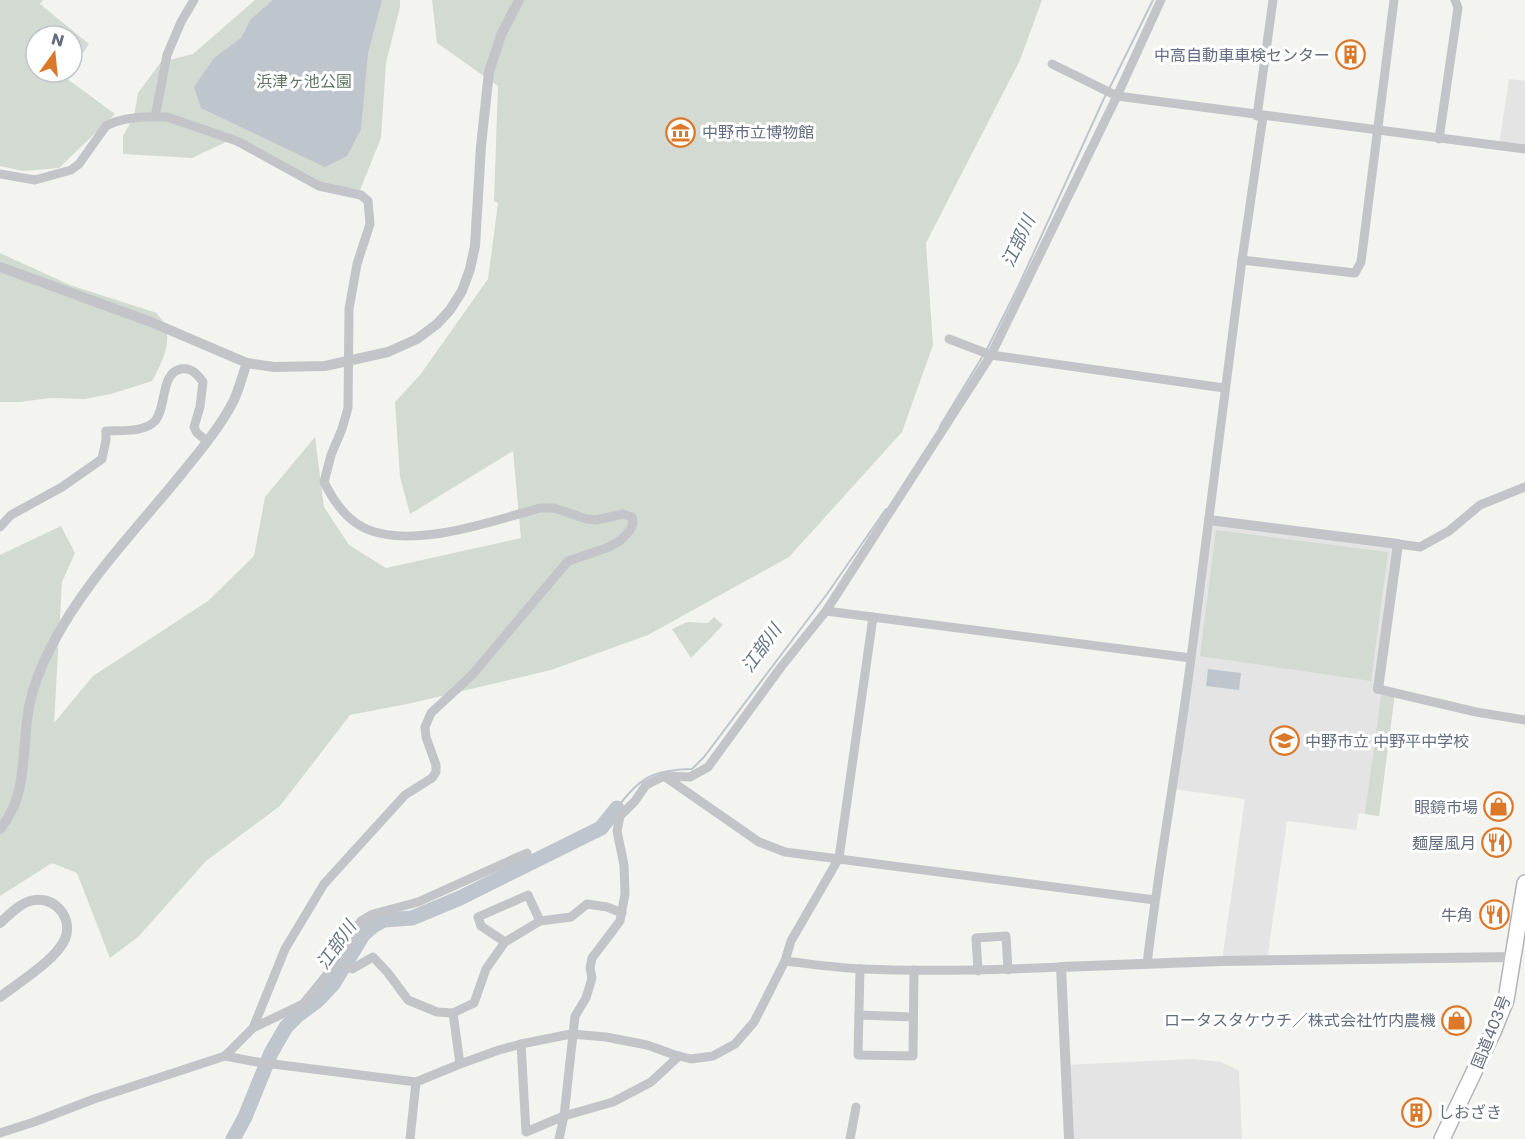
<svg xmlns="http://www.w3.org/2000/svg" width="1525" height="1139" font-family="Poppins,'Noto Sans JP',sans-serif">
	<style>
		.built { fill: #e3e4e3 }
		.green { fill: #d3dad1 }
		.water { fill: #bec5cc }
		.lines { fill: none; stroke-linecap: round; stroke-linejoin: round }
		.stream { stroke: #bec5cc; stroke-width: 2 }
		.river { stroke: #bec5cc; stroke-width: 15 }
		.trunk-casing { stroke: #b2b4b8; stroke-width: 18 }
		.minor { stroke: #c2c4c8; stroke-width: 9 }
		.tertiary { stroke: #c2c4c8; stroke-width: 10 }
		.trunk { stroke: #fff; stroke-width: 15 }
		.labels { text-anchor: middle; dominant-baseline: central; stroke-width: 6; stroke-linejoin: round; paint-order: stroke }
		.poi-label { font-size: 16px; fill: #646d7f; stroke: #fff; text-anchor: end }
		.park-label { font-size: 16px; fill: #627763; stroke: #fff }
		.street-label { font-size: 16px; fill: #646d7f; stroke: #fff }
		.water-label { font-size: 18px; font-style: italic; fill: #647484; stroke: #fff }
	</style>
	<rect width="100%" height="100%" fill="#f3f4f0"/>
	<g class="built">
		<path d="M1509 79 1525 81V149L1499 145Z"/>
		<path d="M1209 520 1398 544 1378 689 1395 693 1379 816 1359 813 1356 830 1287 821 1267 960 1222 961 1245 799 1173 789Z"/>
		<path d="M1193 1059 1221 1062 1239 1071 1242 1139H1069L1065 1065Z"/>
	</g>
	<g class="green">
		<path d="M0 0H43L40 4 89 44 72 69V36H36V72H70L66 78 115 114 59 168 23 171 0 166Z"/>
		<path d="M255 0H400V7L386 63 381 138 360 190 320 184 237 137 192 158 123 154V136L134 116 138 93 161 62 193 54Z"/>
		<path d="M432 0H1042L1020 60 926 243 933 345 902 432 789 557 648 635 551 670 412 703 350 715 280 806 206 861 138 937 110 958 77 873 52 863 0 896V555L61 526 75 553 62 582 54 723 93 676 208 601 254 556 265 497 315 437 324 507 349 545 386 568 521 538 513 451 410 514 400 477 395 402 420 375 488 279 498 203 494 201 498 86 437 43Z"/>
		<path d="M0 253 70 285 157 313C159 317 164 321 165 325 172 344 161 365 152 381L111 394 85 399 50 398 20 402H0Z"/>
		<path d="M1216 530 1388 552 1371 681 1200 656Z"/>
		<path d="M714 617 723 625 691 658 672 629 687 622 708 623Z"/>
		<path d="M1382 690 1395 693 1379 816 1365 814Z"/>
	</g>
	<g class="water">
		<path d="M273 0H382L368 53 361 129 347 156 325 167 201 108 194 87 214 58 241 38 251 19Z"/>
		<path d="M1208 669 1241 673 1239 690 1206 686Z"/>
	</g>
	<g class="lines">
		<g class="stream">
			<path d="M1109 89 1153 0"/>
			<path d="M987 349 1019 285 1106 94"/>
			<path d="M940 426 984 354"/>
			<path d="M617 808C640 777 653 770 692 769L704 757 827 594 886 509"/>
		</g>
		<path class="river" d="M233 1139 245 1117 271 1053 286 1027 298 1015 317 1001 333 984 363 935 373 926 384 920 412 918 460 898 601 828 617 808"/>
		<defs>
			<path id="trunk" d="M1442 1139 1493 1032 1506 1000 1525 883"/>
		</defs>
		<use href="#trunk" class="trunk-casing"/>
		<g class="minor">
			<path d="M1052 64 1117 96 1525 149"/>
			<path d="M1257 116 1273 0"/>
			<path d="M155 117 167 55 181 22 194 0"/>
			<path d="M1439 139 1458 8 1455 0"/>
			<path d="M0 174 35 180 71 170 79 164 106 126C123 116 148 116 167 117L237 141 319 186 361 195 368 201 370 224 357 264 349 309 348 408 342 429 331 455 324 482C332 498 344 516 359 525 405 553 492 521 540 508H554L587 519 596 520 623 514 632 517 633 523 631 529 621 540 609 547 568 561 472 675 431 713 425 727 426 737 436 765V772L432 778 405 795 324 884 285 949 253 1028 225 1056"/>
			<path d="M1242 260 1263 116"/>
			<path d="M949 339 991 355 1224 388"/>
			<path d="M0 527 11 515 62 487 102 459 106 440V431C120 430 144 433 155 421 167 407 160 373 181 369 191 367 197 374 203 382L200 407 194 427 197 433 207 441"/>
			<path d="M1398 544 1420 547 1449 531 1480 505 1525 487"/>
			<path d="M826 611 1191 658"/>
			<path d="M1378 689 1476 712 1525 720"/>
			<path d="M664 776 759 842 785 852 1155 900"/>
			<path d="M505 942 481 926 478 917 528 895 540 921"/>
			<path d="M336 959 352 969 373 957 388 973 408 1000 437 1012 453 1013 474 1003 486 969 505 942 540 921 571 917 587 904 607 907 622 913"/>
			<path d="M785 961C811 964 837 968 863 969 929 972 995 970 1061 967"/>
			<path d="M1147 964C1159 862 1178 760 1191 658 1209 525 1224 392 1242 260L1355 273 1361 262 1394 0"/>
			<path d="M860 969 858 1055 913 1056 914 970"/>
			<path d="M978 971 976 938 1006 936 1008 970"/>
			<path d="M453 1013 460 1064"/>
			<path d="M859 1015 913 1017"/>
			<path d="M253 1028 303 1004 329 972 361 921 373 914 418 902 527 853"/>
			<path d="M521 1044 526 1132 564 1116 613 1102 651 1082 679 1056"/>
			<path d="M0 1133 34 1122 94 1099 225 1056 257 1062 416 1082 460 1064 499 1050 521 1044 571 1034 606 1037 647 1045 675 1055 691 1059 713 1056 735 1044 754 1022 785 961 791 941 839 858 873 617"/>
			<path d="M410 1139 416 1082"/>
			<path d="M559 1139 564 1116 575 1016 586 998 592 978 590 968 592 958 620 921 625 894 624 865 617 831 620 816 635 801 646 785 664 776 690 777 708 767 781 667 826 611 991 355 1117 96 1161 0"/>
			<path d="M850 1139 856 1107"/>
		</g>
		<g class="tertiary">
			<path d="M0 267 151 322 247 363 274 367 325 366 388 352 417 339 437 324 450 310 462 291 470 269 475 246 481 146 489 72 501 35 519 0"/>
			<path d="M1209 520 1398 544 1378 689"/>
			<path d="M0 829C29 795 21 749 29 707 33 687 41 666 51 647 84 582 137 529 183 472 200 451 220 427 233 402 239 390 242 376 247 363"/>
			<path d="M0 923C8 916 19 904 30 901 53 894 74 917 65 939 56 960 18 983 0 997"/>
			<path d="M1069 1139 1061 967 1222 961 1514 957"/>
		</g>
		<use href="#trunk" class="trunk"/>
	</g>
	<defs>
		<symbol id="building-ring" viewBox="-11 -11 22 22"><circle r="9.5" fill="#fff" stroke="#db7829" stroke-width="1.5"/><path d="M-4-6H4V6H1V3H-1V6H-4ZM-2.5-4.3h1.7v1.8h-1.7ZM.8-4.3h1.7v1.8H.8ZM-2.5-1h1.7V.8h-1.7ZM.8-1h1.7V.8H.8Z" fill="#db7829"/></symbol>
		<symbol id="museum-ring" viewBox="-11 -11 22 22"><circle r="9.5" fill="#fff" stroke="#db7829" stroke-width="1.5"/><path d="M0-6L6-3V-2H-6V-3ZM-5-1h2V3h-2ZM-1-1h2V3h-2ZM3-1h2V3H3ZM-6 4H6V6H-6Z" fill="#db7829"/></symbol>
		<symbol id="school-ring" viewBox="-11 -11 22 22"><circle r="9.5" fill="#fff" stroke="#db7829" stroke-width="1.5"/><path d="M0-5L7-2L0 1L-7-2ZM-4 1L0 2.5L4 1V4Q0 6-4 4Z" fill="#db7829"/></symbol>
		<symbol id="shop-ring" viewBox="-11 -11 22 22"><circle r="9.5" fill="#fff" stroke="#db7829" stroke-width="1.5"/><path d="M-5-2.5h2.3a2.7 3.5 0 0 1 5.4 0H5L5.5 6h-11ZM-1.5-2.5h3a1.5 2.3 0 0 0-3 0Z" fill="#db7829"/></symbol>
		<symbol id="restaurant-ring" viewBox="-11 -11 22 22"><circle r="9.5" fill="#fff" stroke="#db7829" stroke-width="1.5"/><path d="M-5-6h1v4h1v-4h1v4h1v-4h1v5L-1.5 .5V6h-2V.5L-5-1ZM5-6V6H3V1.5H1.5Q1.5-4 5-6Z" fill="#db7829"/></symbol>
	</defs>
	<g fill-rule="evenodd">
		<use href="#building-ring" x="1334" y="38" width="33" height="33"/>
		<use href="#museum-ring" x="664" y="116" width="33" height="33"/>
		<use href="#school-ring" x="1268" y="724" width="33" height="33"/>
		<use href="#shop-ring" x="1482" y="790" width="33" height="33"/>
		<use href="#restaurant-ring" x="1480" y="826" width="33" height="33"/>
		<use href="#restaurant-ring" x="1478" y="898" width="33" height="33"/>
		<use href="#shop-ring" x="1440" y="1004" width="33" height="33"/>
		<use href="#building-ring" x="1400" y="1096" width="33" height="33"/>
	</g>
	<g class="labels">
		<g class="poi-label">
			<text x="1330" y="55">中高自動車車検センター</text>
			<text x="702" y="132" text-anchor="start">中野市立博物館</text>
			<text x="1305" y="741" text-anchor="start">中野市立 中野平中学校</text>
			<text x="1478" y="807">眼鏡市場</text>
			<text x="1476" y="843">麺屋風月</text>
			<text x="1473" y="915">牛角</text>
			<text x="1436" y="1020">ロータスタケウチ／株式会社竹内農機</text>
			<text x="1438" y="1112" text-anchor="start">しおざき</text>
		</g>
		<g class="park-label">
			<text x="304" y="81">浜津ヶ池公園</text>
		</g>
		<g class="street-label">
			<text transform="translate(1491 1032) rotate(-68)">国道403号</text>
		</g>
		<g class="water-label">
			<text transform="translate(1018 241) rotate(-65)">江部川</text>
			<text transform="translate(761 648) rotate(-54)">江部川</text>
			<text transform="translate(336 945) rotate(-55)">江部川</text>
		</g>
	</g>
	<g transform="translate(54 54) rotate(15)"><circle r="28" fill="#ffffff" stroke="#c1c5cc" stroke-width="1.5"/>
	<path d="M0-4.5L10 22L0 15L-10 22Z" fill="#db7829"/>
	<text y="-9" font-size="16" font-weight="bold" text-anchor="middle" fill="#646d7f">N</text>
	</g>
</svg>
